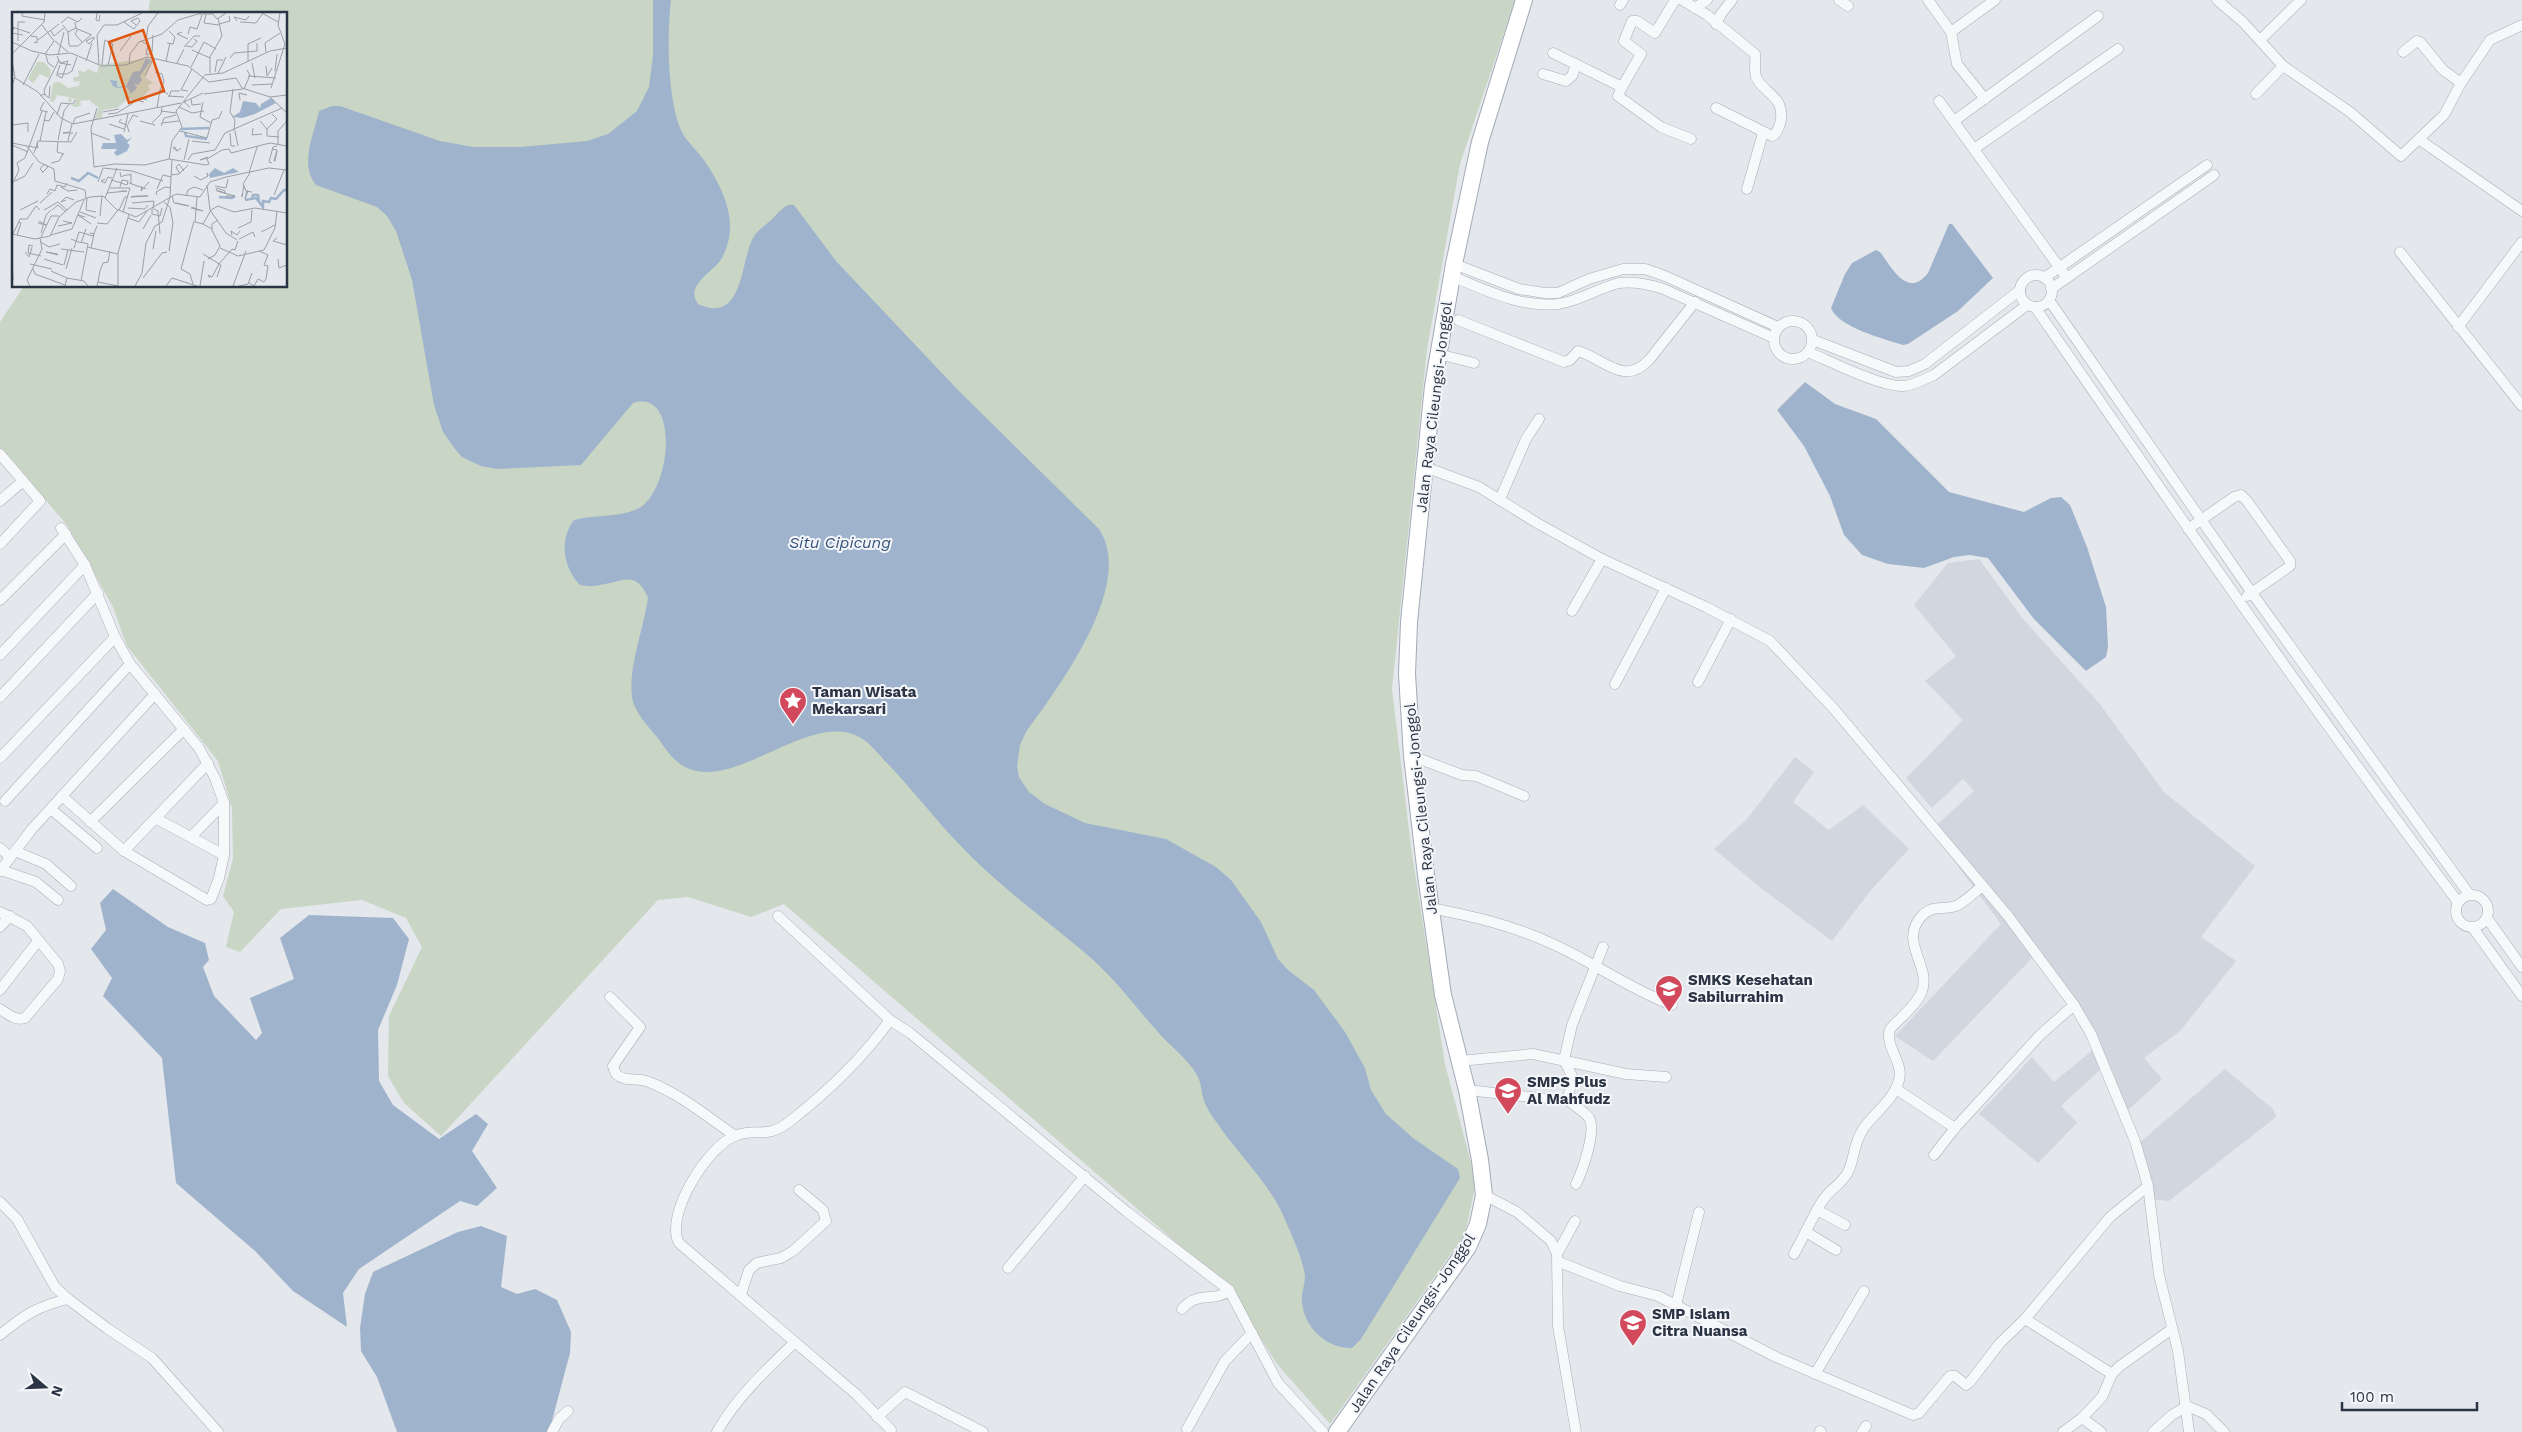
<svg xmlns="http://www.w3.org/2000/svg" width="2522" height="1432" font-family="'Work Sans',sans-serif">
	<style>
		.built { fill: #d2d6de }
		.green { fill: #c9d6c5 }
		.water { fill: #9fb4cc }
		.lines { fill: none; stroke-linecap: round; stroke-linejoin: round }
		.minor-casing { stroke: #a9aeb7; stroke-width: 11 }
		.primary-casing { stroke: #a3abb8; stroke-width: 18 }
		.minor { stroke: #f7f8fa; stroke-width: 10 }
		.primary { stroke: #fff; stroke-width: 16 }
		.labels { text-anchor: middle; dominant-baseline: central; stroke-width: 4; stroke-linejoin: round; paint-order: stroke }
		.street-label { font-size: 15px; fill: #2b3445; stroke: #f4f6f9 }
		.poi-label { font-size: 15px; font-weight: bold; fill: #2b3445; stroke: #f4f6f9; text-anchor: start }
		.water-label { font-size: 16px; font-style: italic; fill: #34527a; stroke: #f4f6f9 }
		.inset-river { fill: none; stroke: #9fb4cc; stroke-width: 2.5 }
		.inset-road { fill: none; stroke: #9a9fa9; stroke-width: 1 }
		.view { fill: #df570f; fill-opacity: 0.15; stroke: #df570f; stroke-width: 2.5 }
		.inset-edge { fill: none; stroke: #2b3445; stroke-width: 2.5 }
	</style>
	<rect width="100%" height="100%" fill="#e4e7ec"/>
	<g class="built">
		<path d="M1979 559 2023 619 2099 703 2164 792 2255 866 2201 937 2236 961 2180 1031 2144 1058 2162 1079 2124 1114 2101 1069 2061 1106 2077 1123 2038 1163 1979 1114 2032 1057 2054 1082 2095 1048 2079 1014 2033 957 1933 1061 1895 1036 2001 924 1931 830 1974 791 1963 779 1932 808 1906 778 1963 720 1925 681 1956 656 1914 605 1948 563Z"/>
		<path d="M1795 757 1814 772 1793 802 1829 830 1863 805 1909 849 1871 890 1832 941 1761 888 1714 849 1747 819Z"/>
		<path d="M2225 1069 2273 1109 2276 1117 2169 1201 2151 1199 2137 1145Z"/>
	</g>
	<path class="green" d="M150 0H1515L1460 164 1427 349 1392 689 1411 847 1445 1064 1476 1182 1465 1234 1330 1424 1277 1364 1229 1288 784 904 751 917 688 897 658 900 441 1136 404 1103 388 1076 389 1016 422 947 406 918 362 900 281 909 240 952 226 947 234 912 223 896 233 859 232 808 218 761 127 646 113 607 67 525 0 447V322L24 286H286V14H148Z"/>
	<g class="water">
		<path d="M653 0H671C667 34 667 101 682 132 687 142 697 150 703 159 714 174 724 192 728 210 732 227 730 243 722 258 714 272 684 285 698 304 744 325 740 261 753 238 758 229 768 224 775 216 781 210 786 203 794 205L836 261 957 389 1099 529C1136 584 1059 687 1026 732L1020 745 1017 767 1019 777 1029 792 1045 804 1085 823 1166 839 1216 867 1231 880 1261 922 1278 959 1288 970 1314 990 1345 1032 1365 1068 1371 1090 1386 1114 1413 1138 1458 1169 1460 1178 1361 1339 1352 1348C1327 1349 1303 1327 1302 1301 1301 1293 1305 1285 1305 1277 1304 1261 1290 1231 1283 1215 1268 1182 1238 1154 1217 1123 1212 1116 1205 1106 1203 1098 1201 1090 1201 1082 1197 1075 1187 1058 1169 1045 1157 1031 1133 1004 1112 975 1084 952 1041 916 996 884 958 843 933 817 912 789 887 763 879 755 871 744 861 738 811 708 735 793 685 767 673 761 665 748 657 737 648 726 634 712 632 697 628 668 644 627 648 598 636 569 622 582 600 585 594 587 587 586 580 585 563 568 559 539 574 520 592 515 626 517 641 507 672 485 679 389 633 403L581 465 497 469 481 466 462 457 455 449 443 432 434 405 412 280 396 231 387 216 377 207 316 185C299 165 314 134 319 111L332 106H340L440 141 473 147H520L587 141 608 134 637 111 649 87 653 55Z"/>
		<path d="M1949 224H1952L1993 278 1958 311 1908 344 1903 345C1884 339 1838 327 1831 308L1845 274 1852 263 1876 250 1880 252C1892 268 1908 299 1928 273Z"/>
		<path d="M1805 382 1835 404 1876 419 1949 492 2024 512 2051 498 2061 497 2070 505 2087 547 2106 607 2108 647 2106 657 2086 671 2034 619 1988 558 1970 555 1954 557 1924 568 1888 564 1862 555 1844 535 1830 496 1804 446 1777 410Z"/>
		<path d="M113 889 168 927 205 943 209 960 203 967 214 996 256 1040 262 1033 250 998 294 979 280 938 309 915 393 918 409 939 397 985 378 1030 379 1081 393 1105 439 1139 476 1114 488 1124 472 1151 497 1188 477 1206 460 1201 359 1269 343 1293 347 1327 293 1291 255 1251 176 1183 162 1058 103 996 112 978 91 949 106 930 100 903Z"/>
		<path d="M481 1226 507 1236 501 1287 517 1294 535 1289 557 1300 571 1332 570 1353 549 1432H397L377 1377 361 1351 360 1328 365 1294 373 1272 458 1232Z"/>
	</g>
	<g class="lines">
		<defs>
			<g id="minor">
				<path d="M1682 0 1707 15 1755 54C1756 61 1754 70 1756 77 1763 94 1787 96 1780 124 1778 129 1777 134 1772 136L1716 108"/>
				<path d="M1839 0 1848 6"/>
				<path d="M1928 0 1951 32 1957 64 1985 99"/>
				<path d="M2217 0 2243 22 2283 66 2350 112 2401 156 2444 115 2461 83 2490 40 2522 25"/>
				<path d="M1620 5 1623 0"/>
				<path d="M1695 8 1707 0"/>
				<path d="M1716 24 1721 14 1732 0"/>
				<path d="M1951 32 1995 0"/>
				<path d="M2260 40 2301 0"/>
				<path d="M2403 52 2417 41 2420 42 2443 70 2461 83"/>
				<path d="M1553 53 1622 87 1641 54 1624 41 1632 21H1637L1655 33 1675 0"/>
				<path d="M1543 74 1566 81 1572 76 1576 64"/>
				<path d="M1622 87 1618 96 1661 127 1691 139"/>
				<path d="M2256 94 2283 66"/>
				<path d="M1939 101 2067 278"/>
				<path d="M1954 121 2098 16"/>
				<path d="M2420 140 2522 211"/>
				<path d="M1974 149 2118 49"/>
				<path d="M1747 189 1763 133"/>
				<path d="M2400 252 2522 406"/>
				<path d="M1454 264 1519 289 1545 293H1558L1589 279 1623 269H1645L1665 276 1778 327"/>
				<circle cx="2036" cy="291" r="16"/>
				<path d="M1451 276C1486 290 1520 308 1558 304 1580 301 1598 288 1619 283 1633 281 1647 284 1661 288L1774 338"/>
				<path d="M2044 278 2207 165"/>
				<path d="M2051 289 2214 175"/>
				<path d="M2049 300 2252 593 2469 894"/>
				<path d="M2035 307C2173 507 2311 708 2458 902"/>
				<path d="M1458 320 1564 362 1570 360 1578 351C1603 358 1624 387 1649 360L1695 302"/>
				<circle cx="1793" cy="340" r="19"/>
				<path d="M2458 327 2522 242"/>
				<path d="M1813 340 1896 372 1909 371 1925 364 2020 290"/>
				<path d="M1808 352C1830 361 1883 388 1904 386 1915 385 1924 379 1934 375L2027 305"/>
				<path d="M1438 354 1474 363"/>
				<path d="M0 454 40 501 0 544"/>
				<path d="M1425 467 1479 487 1537 523 1602 559 1706 607 1770 641 1834 709 2008 916 2074 1005 2091 1034 2135 1141 2148 1186 2159 1275 2178 1351 2189 1432"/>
				<path d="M1500 499 1526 439 1539 419"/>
				<path d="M0 501 23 481"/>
				<path d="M61 528 85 565 115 637 130 664 199 748 215 778 224 803V855L219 878 211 899 207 900 124 851 62 796"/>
				<path d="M2188 529 2234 497 2241 495 2247 501 2290 561V566L2247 596"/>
				<path d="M0 600 66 534"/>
				<path d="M1572 611 1602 559"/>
				<path d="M0 655 85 565"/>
				<path d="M1698 682 1731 619"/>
				<path d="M1615 684 1666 588"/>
				<path d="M0 697 98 593"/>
				<path d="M1412 756 1462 775 1476 776 1524 796"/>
				<path d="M0 758 115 637"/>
				<path d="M5 801 130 664"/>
				<path d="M51 809 97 848"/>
				<path d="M155 818 224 855"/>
				<path d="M90 822 184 729"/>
				<path d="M191 837 224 803"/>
				<path d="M0 848 10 857"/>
				<path d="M15 851 46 864 71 886"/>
				<path d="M124 851 208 763"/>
				<path d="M1 870 36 882 58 900"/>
				<path d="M0 871 32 829 155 694"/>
				<circle cx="2472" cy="911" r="16"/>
				<path d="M1430 908C1473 916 1515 926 1555 945 1596 964 1628 988 1672 1005"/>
				<path d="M0 912 27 926 58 964 60 971 58 979 25 1018C15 1021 8 1014 0 1009"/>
				<path d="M778 916 890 1020 910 1033 1127 1212 1229 1290 1278 1383 1323 1432"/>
				<path d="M2487 918 2522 967"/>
				<path d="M0 927 10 916"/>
				<path d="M2473 928 2522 996"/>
				<path d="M0 990 38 941"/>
				<path d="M610 997 640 1027 613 1066 616 1074C626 1083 637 1077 649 1082 680 1094 708 1117 735 1136"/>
				<path d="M890 1020C863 1058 826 1093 789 1122 765 1140 758 1127 735 1136 708 1146 664 1215 679 1243L857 1395 891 1430"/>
				<path d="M1459 1061 1533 1054 1626 1074 1666 1077"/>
				<path d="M1896 1089 1955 1128"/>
				<path d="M1467 1090 1548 1099"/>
				<path d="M1934 1155 1955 1128 2040 1035 2074 1005"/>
				<path d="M1576 1184C1582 1172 1597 1130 1589 1118 1584 1111 1574 1106 1568 1100L1572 1076 1564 1060 1572 1025 1603 947"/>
				<path d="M1484 1195 1517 1212 1551 1241 1557 1254 1558 1326 1576 1432"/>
				<path d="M0 1202 17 1219 55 1287 68 1299C38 1306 24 1315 0 1335"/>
				<path d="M1817 1210 1845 1225"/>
				<path d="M1806 1232 1836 1250"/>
				<path d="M1557 1254 1575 1221"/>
				<path d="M1794 1254C1804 1236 1812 1217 1823 1200 1830 1189 1842 1184 1848 1172 1855 1157 1853 1145 1863 1129 1874 1113 1894 1100 1899 1080 1904 1062 1884 1046 1890 1029 1900 1018 1917 1005 1922 991 1931 966 1900 943 1920 918 1933 902 1944 912 1958 905 1967 900 1975 892 1982 886"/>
				<path d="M1559 1262 1620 1286 1658 1296 1776 1357 1913 1415 1919 1413 1950 1376H1955L1966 1385 1970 1382 2000 1343 2025 1319 2110 1217 2148 1186"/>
				<path d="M1008 1268 1085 1176"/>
				<path d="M741 1294 749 1270 757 1263 781 1258 793 1251 826 1221 823 1210 799 1190"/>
				<path d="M68 1299 108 1329 152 1358 218 1432"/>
				<path d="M1676 1305 1699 1212"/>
				<path d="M1182 1309C1198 1290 1216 1303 1229 1290"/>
				<path d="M2025 1319 2112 1374"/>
				<path d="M1815 1374 1864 1291"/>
				<path d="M877 1417 905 1392 983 1432"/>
				<path d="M2082 1418 2101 1432"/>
				<path d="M1187 1429 1225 1361 1252 1333"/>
				<path d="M1820 1431 1821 1432"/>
				<path d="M552 1432 559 1419 568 1411"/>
				<path d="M717 1432C736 1398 766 1370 794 1343"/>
				<path d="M1862 1432 1866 1426"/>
				<path d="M2063 1432 2082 1418 2102 1397 2112 1374 2120 1366 2172 1329"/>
				<path d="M2153 1432 2172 1415 2187 1406 2206 1414 2224 1432"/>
			</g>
			<path id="primary" d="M1337 1432 1468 1247 1478 1224 1484 1195 1480 1160 1467 1090 1443 995 1426 875 1412 756 1407 674 1409 622 1433 386 1454 264 1480 142 1524 0"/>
		</defs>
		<use href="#minor" class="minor-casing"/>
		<use href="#primary" class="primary-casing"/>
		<use href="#minor" class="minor"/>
		<use href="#primary" class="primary"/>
	</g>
	<defs>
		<symbol id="sight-pin" viewBox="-11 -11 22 30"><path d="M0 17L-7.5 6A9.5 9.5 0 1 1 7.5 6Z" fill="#d1495b" stroke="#f4f6f9"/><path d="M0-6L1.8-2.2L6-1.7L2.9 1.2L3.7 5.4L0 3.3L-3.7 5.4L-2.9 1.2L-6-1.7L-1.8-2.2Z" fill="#fff"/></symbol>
		<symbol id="school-pin" viewBox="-11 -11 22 30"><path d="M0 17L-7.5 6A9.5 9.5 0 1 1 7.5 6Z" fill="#d1495b" stroke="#f4f6f9"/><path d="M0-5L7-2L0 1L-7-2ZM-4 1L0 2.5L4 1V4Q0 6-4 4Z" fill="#fff"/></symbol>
	</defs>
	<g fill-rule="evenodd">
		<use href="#sight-pin" x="777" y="685" width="32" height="43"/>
		<use href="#school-pin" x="1653" y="973" width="32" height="43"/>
		<use href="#school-pin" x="1492" y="1075" width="32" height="43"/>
		<use href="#school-pin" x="1617" y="1307" width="32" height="43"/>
	</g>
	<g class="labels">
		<g class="street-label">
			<text transform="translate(1434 407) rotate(-83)">Jalan Raya Cileungsi-Jonggol</text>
			<text transform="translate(1421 809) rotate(-96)">Jalan Raya Cileungsi-Jonggol</text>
			<text transform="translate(1412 1323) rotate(-56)">Jalan Raya Cileungsi-Jonggol</text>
		</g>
		<g class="poi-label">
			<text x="812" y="692">Taman Wisata<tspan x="812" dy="17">Mekarsari</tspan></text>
			<text x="1688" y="980">SMKS Kesehatan<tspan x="1688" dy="17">Sabilurrahim</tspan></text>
			<text x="1527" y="1082">SMPS Plus<tspan x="1527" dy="17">Al Mahfudz</tspan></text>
			<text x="1652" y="1314">SMP Islam<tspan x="1652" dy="17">Citra Nuansa</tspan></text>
		</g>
		<g class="water-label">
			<text x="840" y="542">Situ Cipicung</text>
		</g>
	</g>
	<g transform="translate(12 12)">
		<rect width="275" height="275" fill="#e4e7ec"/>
		<path d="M131 47H141L133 65 141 71 136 73 138 77 127 89 116 87 105 96 91 98 90 106 81 108 87 96 77 88 68 89 69 93 65 95 59 94 63 92V87L59 86 60 90H56L57 85 45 83 42 90 38 89 41 71 48 70 56 76 67 74 68 69 62 70 61 66 67 64 66 58 73 60 76 57 85 61 87 53ZM25 50H32L39 58 38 63 37 66 28 62 21 71 16 67Z" fill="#c9d6c5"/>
		<path d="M134 46 139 48 128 64 130 68 126 73 122 71 125 76 119 82 115 75 105 76 101 74 98 68 105 69V75L114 74 121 60 128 59ZM259 86 264 91 243 102 230 106 220 105 228 100 231 89 244 91 248 96 249 92ZM109 122 115 128 120 125 115 131 118 133 115 139 105 144 102 141 105 137H89L91 131H104L102 123ZM203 156 212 161 221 156 227 160 198 166 197 162Z" fill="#9fb4cc"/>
		<path class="inset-river" d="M169 117 197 116M173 120 174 124 195 127M59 166 67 169 76 161 86 166M207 185 220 186 223 184M240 187 241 183H246L247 189M233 188 244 186 251 195V189L257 190 259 186 264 187 272 178H275"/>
		<path class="inset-road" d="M10 1V4L33 8M85 1 84 8 87 9 88 3M250 1 266 10M194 2 192 11 207 13M225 9 222 5 234 8 237 4M112 10 122 17 128 9 126 6 119 9 124 13M228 10 244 11 251 1M49 11 56 5 66 10 70 6M207 12 218 9 217 4M30 13 42 29 33 42M51 13 56 20 57 33M0 15 18 21M2 15 0 21 11 23M63 16 80 23M66 17 63 22 70 30M39 19 42 24 52 16M56 20 64 16 63 10M170 20 165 22 176 27M176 22 178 15 185 17 190 3M19 24 25 25V31L22 30M82 25 74 29 77 32 82 27V25M26 28 47 12M6 29V10H13M43 29 56 40M129 29 136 33 134 43M134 29 136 14 146 1M0 30 20 39M155 31 161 32 163 25 157 19M57 34H66L79 23M92 34 93 28 101 32 96 53M174 34 180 35 185 29 182 27M172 35 182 24H188M180 38 198 46M20 39 38 43 59 41 90 54 114 53 135 45 176 54 197 70 224 66 230 76 258 85 275 101M108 39 119 24M254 40 253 31 268 21M0 42 32 10 33 1M34 43 36 51 42 55M46 43 52 20M135 43 140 40 141 23M45 44 48 51 59 53M218 46 222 41 245 39V31M0 48 3 65 0 73M74 49 80 31M154 49 158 31M236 49V32L249 26M165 51 172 37M240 51 243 66M87 52 85 23 92 13H105L130 1M117 52 118 42 127 30 150 22 166 8 186 2H201L205 7 214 1M48 53 45 62H55L60 59 65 45M90 53 92 34M254 54 255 64 260 56M179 55 192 30 204 37M263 59 265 42M143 60 150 62 152 70 148 78M203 60 205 48H211M198 61V45L210 24 206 6M206 61 214 45M44 63 50 66 56 49 48 51M192 63 211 61 258 39 275 36M133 64 141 47M236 64 264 66M3 66 26 80 49 106 61 112 169 91M11 73 27 42M240 73 260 72M259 76 273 32 266 13 268 1M221 77 218 100 223 108 222 119M232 77 238 63 235 58M176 79 169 78 180 57M192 82 231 77M33 83 32 78 47 48M28 84 32 82 37 86 38 74M156 84 172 85M157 85 159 79H168M258 85 275 83M179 87 180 93 189 92M228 88 227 81 235 83M32 90 28 98 36 100M132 90 127 89 129 86 135 88M191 90 188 105 199 111M167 95 180 101 192 99M178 95 172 90 191 81M85 96 79 116 82 155 103 152 133 153 157 147 194 153 197 152 195 147 210 138 217 137 219 141 258 131 275 134M145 96 148 78 156 82M149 99 164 101M91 100 107 97M96 102 105 101 121 91M45 103 49 91 61 92 63 88M109 107 107 110 115 113 117 120M32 108 37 109 42 100M128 109 143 113M248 109 255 117V124L267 125M140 111 149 102 150 95M150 111 167 109M61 112 63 106 78 101M97 112 112 117M116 112 121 103 126 105M0 113 16 111V120M149 114 152 106 164 103M241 116 240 123 250 122M255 117 265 107 260 102M168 119 195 126 200 108 207 106 210 99M223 119 226 134M57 120 51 121H61M112 120 116 102M79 121 98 128M218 121 219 134H223M46 128 52 99 57 92M28 129 34 100M56 129 60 112M180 129 198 131M46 130 45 140 52 142M0 131 15 134M266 132V119L275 109M0 133 16 140M14 133 27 150 42 157 43 169 73 178 74 186M16 134 26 136 25 131M260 137 265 138 262 149H263L265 139M165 139 161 136 163 135 165 139 169 136M22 141 26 129 59 130 65 120M195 146 188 148 196 145M157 147 160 129 170 115 164 99 192 64M172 148 177 127M176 148 180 142 203 138 213 121 270 96M39 151 47 149 51 142M260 151 257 150 261 135 265 134M108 160 109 165 111 164 114 163H117L119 162V172M30 161 36 155 32 152 28 157 31 160M237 161 245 135M238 161 231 172 234 179 240 180M168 162 164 155 167 152 172 159M159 163 167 162 176 153M182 164 189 168 196 164 195 161 196 164M93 167 89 169 93 171 96 165 100 166M99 168 106 170H107L109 171 115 173 116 169 110 168 109 171 108 175M3 169 13 164 21 151M86 170 91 156 120 159 151 169M1 171 7 158 5 151 13 146 30 99M117 171 134 177M195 173 198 198 214 221 225 228M130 174 129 179 137 170M203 174 214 176 216 167M49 175 56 179 65 178M98 176H118L111 200M205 176 213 179V181L204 178ZM145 177 151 163 159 165M235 178 233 187 236 179M205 179 223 184H214M95 181 115 179H109M35 182 38 177 43 179 45 173 53 175 55 171M230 182V185L232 173M145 183 144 180 153 175 159 176M262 183 272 158M129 184H136L119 185 125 184ZM160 184 162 191 177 194 164 191M174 184 176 178 182 175 191 178M158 185 160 147M185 185 183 210 191 212M75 186 74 198 84 200M93 186 105 156M54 188 49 190 54 185 62 188M152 190 158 195 161 211 157 239M28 191 40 180M120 191 142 189 141 197M116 196 133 197 136 193M179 196 191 199 179 195M140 197V202L148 204 150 196M142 197 146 199 148 222M8 198 26 189M32 198 46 190 55 198M40 198 46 193 54 200M107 198 113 185H116M68 200 84 206M88 204 90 184M73 205 66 203 79 212M116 206 127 210 135 199M26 211 34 213 27 209M85 211 95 212 106 198M46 214 60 211 51 209M226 216 239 210 240 198M131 217 139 203M200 217 191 212 199 198 206 194 222 200 243 196 275 201M249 220 263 213M29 221 34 203 39 198M78 221 82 222 79 236M0 222 23 227 38 224 47 205 64 190 78 185 91 184 104 197 124 205 164 182 188 185 198 170 214 165 257 156 275 158M1 222 8 207H15L24 194 28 198M5 223 9 211 6 210M39 223 60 217 72 188M220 223 219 219 225 223 228 219M29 225 39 204H47M265 226 261 229 275 233M59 227 69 231 74 217M227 227 241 220 243 225M29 230 37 235 48 232M69 230 76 232 69 269M21 234 17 233 16 241 29 244M75 235 106 242M62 236 67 220 81 224 85 214M208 236 226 244 252 238 263 216 265 199M49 237 72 240M141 237 144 219M13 240 17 245 20 235M46 242 34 240 46 243M191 242 209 253 205 265M0 245 1 268M32 247 51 253M196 247 203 243 208 234 200 218V212L206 208M266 247 267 256 275 253M18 252 40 257M207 252 220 237 223 238 226 229M52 253 56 238M21 257 23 262 53 273M54 257 60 236M39 259 55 266 53 274M55 266 72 269 76 274M131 266 150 241 155 240M198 266 196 263 200 265 207 252M86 270 88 259 91 251 96 250 98 239M237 271 242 274 246 267 252 270 254 267 256 254 252 253 256 243 247 239M181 272 178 262 169 257 182 209M18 274 15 268 30 237 28 226M85 274 86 270 106 274M106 274V241L117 202M123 274 130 261 134 231 143 214 150 210 158 185M154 274 160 266 185 274M188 274 192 249M221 274 234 239M227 274 236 272 240 261"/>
		<path class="view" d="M131 18 152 79 117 91 97 30Z"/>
		<rect width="275" height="275" class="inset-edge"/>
	</g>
	<g transform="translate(45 1387) rotate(109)" stroke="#f4f6f9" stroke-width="4" paint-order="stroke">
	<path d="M0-4L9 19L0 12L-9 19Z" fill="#2b3445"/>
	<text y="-8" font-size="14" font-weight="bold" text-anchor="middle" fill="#2b3445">N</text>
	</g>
	<path d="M2342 1402v8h135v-8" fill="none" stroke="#2b3445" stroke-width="2.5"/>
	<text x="2350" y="1402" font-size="15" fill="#2b3445" stroke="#f4f6f9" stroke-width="4" paint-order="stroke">100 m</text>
</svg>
